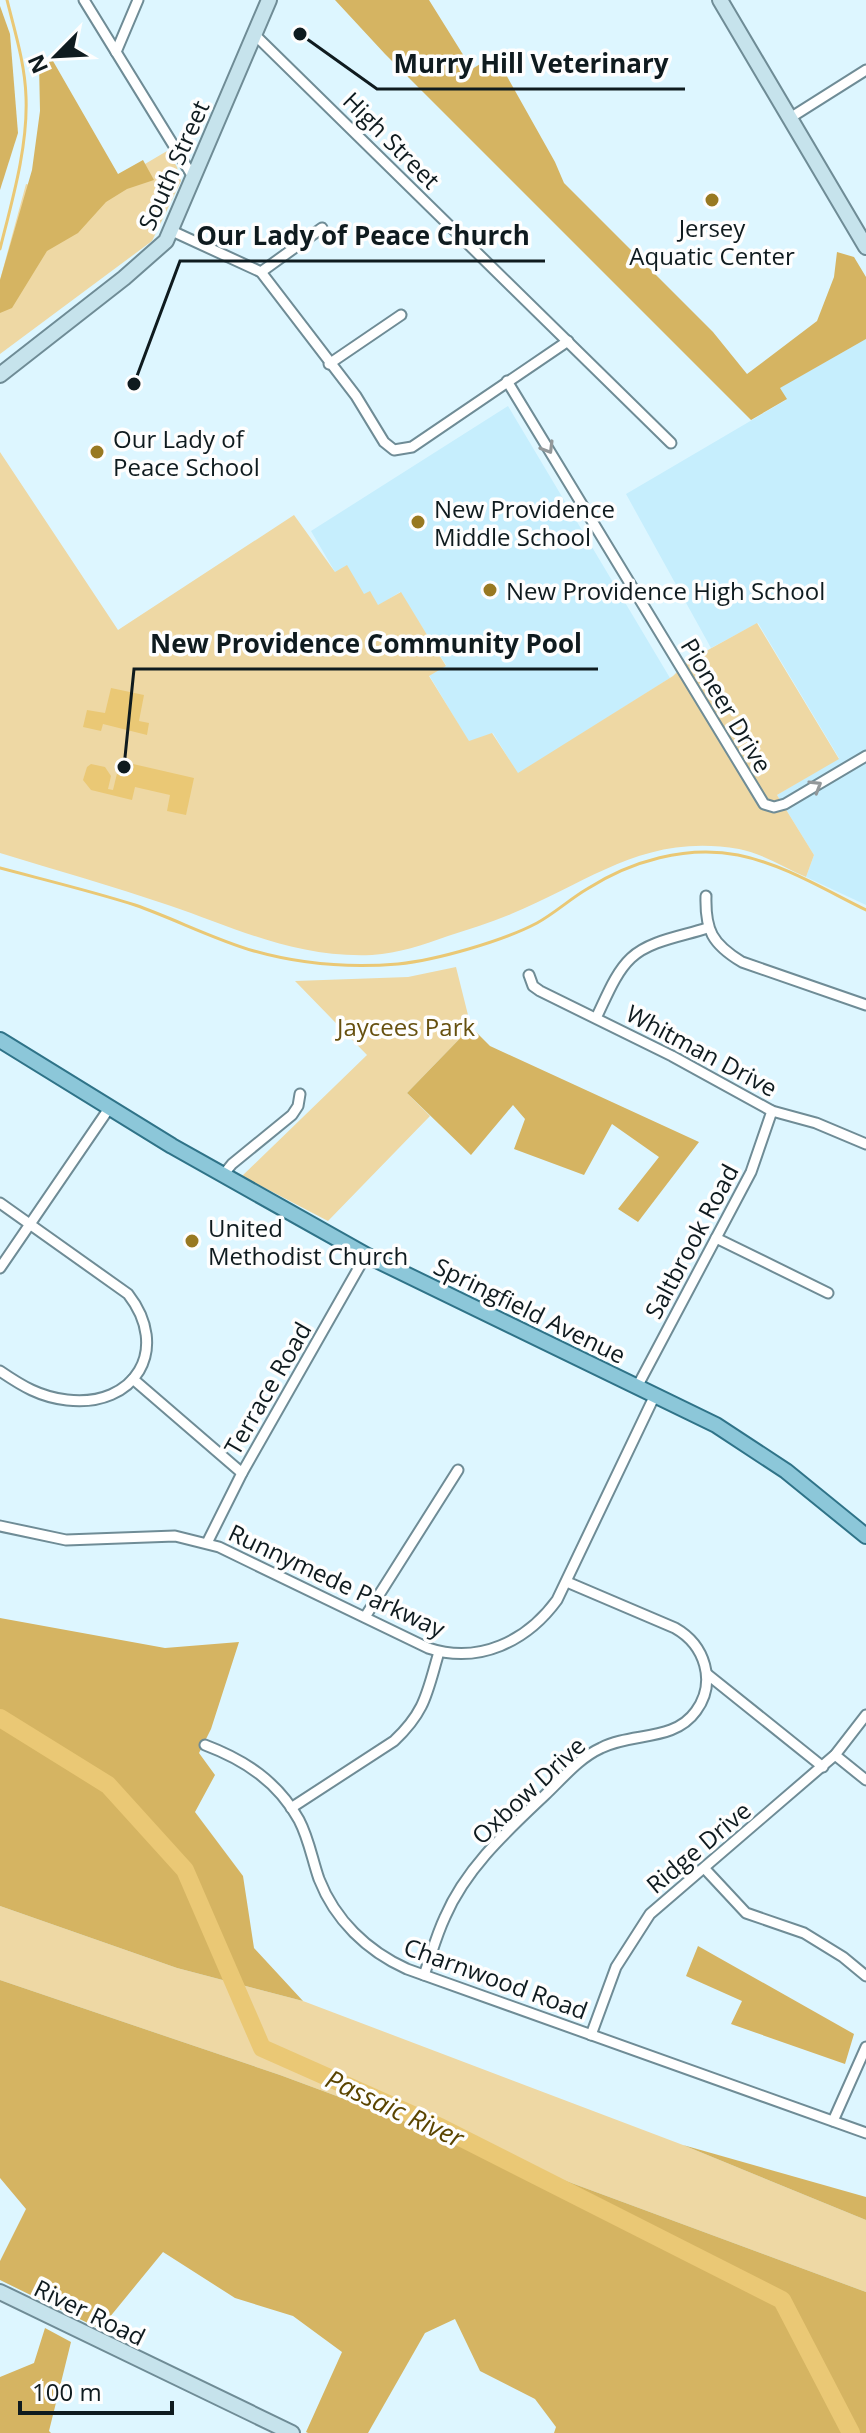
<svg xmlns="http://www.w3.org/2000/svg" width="866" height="2433" font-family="'Open Sans',sans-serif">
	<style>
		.built { fill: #c6eefd }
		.green { fill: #eed8a4 }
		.forest { fill: #d5b462 }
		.water { fill: #eac875 }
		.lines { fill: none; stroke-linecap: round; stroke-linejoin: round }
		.stream { stroke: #eac875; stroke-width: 3 }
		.river { stroke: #eac875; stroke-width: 18 }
		.street-casing { stroke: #6f8c96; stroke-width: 13 }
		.secondary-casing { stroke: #6f8c96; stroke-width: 18 }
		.primary-casing { stroke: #2f7388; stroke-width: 18 }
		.street { stroke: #fff; stroke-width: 9 }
		.secondary { stroke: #c6e3ec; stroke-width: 14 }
		.primary { stroke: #8cc7d9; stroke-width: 14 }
		.oneway { stroke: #93989a }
		.poi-dot { fill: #987922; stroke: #fefefe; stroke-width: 3 }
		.labels { text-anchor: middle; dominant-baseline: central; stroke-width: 7; stroke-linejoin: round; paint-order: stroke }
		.street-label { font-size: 24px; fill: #0f1b1f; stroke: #fefefe }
		.poi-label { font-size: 24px; fill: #0f1b1f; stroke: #fefefe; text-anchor: start }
		.park-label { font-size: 24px; fill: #66500f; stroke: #fefefe }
		.water-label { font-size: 26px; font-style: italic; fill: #5a4400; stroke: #fefefe }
		.leader { fill: none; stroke: #0f1b1f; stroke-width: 3 }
		.callout-dot { fill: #0f1b1f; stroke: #fefefe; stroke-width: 3 }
		.callout-label { font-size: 26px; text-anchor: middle; font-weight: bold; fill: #0f1b1f; stroke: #fefefe; stroke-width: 7; stroke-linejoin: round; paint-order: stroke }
	</style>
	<rect width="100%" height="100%" fill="#ddf6ff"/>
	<g class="built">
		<path d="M866 339V905L806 877 814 855 777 795 839 758 758 623 711 648 626 494 786 400 779 388Z"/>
		<path d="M508 406 670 678 518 774 493 733 469 742 429 675 446 665 400 592 378 606 335 572 311 531Z"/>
	</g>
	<g class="green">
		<path d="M167 151 177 167 181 181 152 241 0 354V280L26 184 84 200Z"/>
		<path d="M0 452 118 630 294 515 335 572 347 565 364 594 370 591 378 605 401 592 446 666 429 676 469 741 492 733 518 773 673 676 688 661 757 623 839 759 777 795 814 855 806 877C785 868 761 853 739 849 644 833 592 881 511 914 490 923 469 929 448 936 423 945 399 953 372 955 294 958 239 929 168 905 112 886 56 870 0 853Z"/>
		<path d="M456 967 471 1027 407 1093 430 1116 328 1221 242 1176 367 1055 295 981 408 977Z"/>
		<path d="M0 1906 177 1968 303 2001 683 2145 866 2220V2292L280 2075 0 1980Z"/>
	</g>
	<g class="forest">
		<path d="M335 0H429L472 69 495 55 555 162 564 183 713 332 747 374 817 321 834 277 837 252 854 257 866 277V339L780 388 787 399 751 420 385 54Z"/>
		<path d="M0 6 10 34 18 133 0 190Z"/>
		<path d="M53 61 118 174 143 160 154 180 127 189 106 202 78 233 47 251 12 308 0 313V280L32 170 40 111 39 64Z"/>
		<path d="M471 1027 490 1046 699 1142 638 1222 618 1209 659 1157 612 1124 584 1175 514 1149 525 1119 513 1105 471 1155 407 1093Z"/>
		<path d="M0 1618 165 1648 239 1642 211 1729 199 1753 215 1775 195 1812 243 1876 254 1948 303 2001 177 1968 0 1906Z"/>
		<path d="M698 1946 854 2034 845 2064 731 2024 742 2001 686 1976Z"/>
		<path d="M0 1980 280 2075 866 2292V2433H554L556 2427 535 2399 480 2371 455 2319 425 2333 368 2433H308L306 2432 342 2352 293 2316 235 2298 163 2252 100 2329 0 2280V2261L26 2209 0 2178Z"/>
		<path d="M683 2145 866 2197V2220Z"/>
		<path d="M45 2328 71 2342 49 2431 51 2433H0V2377L34 2363Z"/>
	</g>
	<g class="water">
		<path d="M111 688 144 695 139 721 149 723 147 735 103 724 101 731 83 727 87 710 105 713Z"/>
		<path d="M120 761 194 778 186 815 167 811 170 795 135 787 132 800 91 790 83 780 87 767 91 764 105 767 111 776 108 789 113 790Z"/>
	</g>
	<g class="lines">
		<g class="stream">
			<path d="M0 249C12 201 28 147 26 97 25 64 15 32 7 0"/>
			<path d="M0 868C45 880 91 891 135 905 175 919 213 939 254 951 300 964 350 968 398 964 437 960 503 941 537 923 555 913 570 899 587 889 631 861 686 845 738 855 783 864 825 890 866 910"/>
		</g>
		<path class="river" d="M0 1718 108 1785 185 1870 262 2048 440 2127 782 2300 851 2433"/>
		<defs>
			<g id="street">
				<path d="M84 0 193 177"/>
				<path d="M255 35 671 443"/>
				<path d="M116 52 138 0"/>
				<path d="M790 118 866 70"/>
				<path d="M172 231 261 272 356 396 384 442 394 450 412 447 568 341"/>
				<path d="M261 272 322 228"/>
				<path d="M329 364 401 315"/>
				<path d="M507 381 764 804 774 807 785 804 866 756"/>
				<path d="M706 896C705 930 712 944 742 962L866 1005"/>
				<path d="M529 975 533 986 540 991 672 1056 772 1111 816 1123 866 1144"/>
				<path d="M596 1018C606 998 615 973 631 958 650 940 684 936 707 928"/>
				<path d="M223 1175 232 1164 292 1115 298 1106 300 1094"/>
				<path d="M0 1203 128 1294C171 1349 135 1408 67 1400 40 1397 22 1386 0 1371"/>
				<path d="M716 1238 828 1293"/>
				<path d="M0 1268 110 1107"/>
				<path d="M133 1379 242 1473"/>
				<path d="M637 1387 751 1172 772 1111"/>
				<path d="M0 1526 66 1540 175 1536 219 1547 428 1648C479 1665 527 1641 557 1600L655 1395"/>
				<path d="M207 1543 242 1473 366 1255"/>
				<path d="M365 1617 458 1470"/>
				<path d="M707 1674 823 1767"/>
				<path d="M205 1745C245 1760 278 1782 299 1820 309 1839 312 1859 319 1879 335 1920 367 1951 407 1969L866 2133"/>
				<path d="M835 1755 866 1780"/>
				<path d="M291 1808 394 1741C426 1711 427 1692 439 1652"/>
				<path d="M705 1869 746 1913 804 1933 843 1957 866 1976"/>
				<path d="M424 1975C431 1956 436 1936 445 1917 466 1868 507 1831 545 1795 563 1778 579 1758 601 1748 632 1732 674 1742 696 1711 717 1682 705 1645 675 1628L567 1582"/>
				<path d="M591 2035 616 1967 650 1914 835 1755 866 1715"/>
				<path d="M833 2121 866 2047"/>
			</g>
			<g id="secondary">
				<path d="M720 0 866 247"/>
				<path d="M0 375 124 278 166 241 269 0"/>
				<path d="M0 2292 292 2433"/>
			</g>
			<path id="primary" d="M0 1040 172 1146 366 1255 716 1425 786 1471 866 1536"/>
		</defs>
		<use href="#street" class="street-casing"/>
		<use href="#secondary" class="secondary-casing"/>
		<use href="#primary" class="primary-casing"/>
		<use href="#street" class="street"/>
		<use href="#secondary" class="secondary"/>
		<use href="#primary" class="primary"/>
	</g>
	<defs><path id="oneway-chevron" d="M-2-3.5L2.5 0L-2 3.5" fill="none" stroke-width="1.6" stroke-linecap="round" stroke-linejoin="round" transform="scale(2)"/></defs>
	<g class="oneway">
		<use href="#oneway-chevron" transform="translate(548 448) rotate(59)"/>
		<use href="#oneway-chevron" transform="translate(816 786) rotate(-31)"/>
	</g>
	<g class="poi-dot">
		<circle cx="712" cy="200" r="8"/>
		<circle cx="97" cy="452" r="8"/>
		<circle cx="418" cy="522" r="8"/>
		<circle cx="490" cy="590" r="8"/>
		<circle cx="192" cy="1241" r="8"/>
	</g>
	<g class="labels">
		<g class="street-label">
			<text transform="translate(392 140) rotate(45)">High Street</text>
			<text transform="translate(173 165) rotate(-66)">South Street</text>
			<text transform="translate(727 705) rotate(59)">Pioneer Drive</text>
			<text transform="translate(702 1050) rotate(28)">Whitman Drive</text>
			<text transform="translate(691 1241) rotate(-62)">Saltbrook Road</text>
			<text transform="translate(530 1310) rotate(26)">Springfield Avenue</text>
			<text transform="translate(267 1388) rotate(-60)">Terrace Road</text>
			<text transform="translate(337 1580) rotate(25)">Runnymede Parkway</text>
			<text transform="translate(528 1790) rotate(-43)">Oxbow Drive</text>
			<text transform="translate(698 1847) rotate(-40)">Ridge Drive</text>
			<text transform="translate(496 1978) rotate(20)">Charnwood Road</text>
			<text transform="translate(90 2312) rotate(26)">River Road</text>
		</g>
		<g class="poi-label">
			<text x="712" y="227" text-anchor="middle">Jersey<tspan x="712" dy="28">Aquatic Center</tspan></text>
			<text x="113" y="438">Our Lady of<tspan x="113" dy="28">Peace School</tspan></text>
			<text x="434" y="508">New Providence<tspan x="434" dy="28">Middle School</tspan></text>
			<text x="506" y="590">New Providence High School</text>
			<text x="208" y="1227">United<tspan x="208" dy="28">Methodist Church</tspan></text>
		</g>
		<g class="park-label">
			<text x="406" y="1026">Jaycees Park</text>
		</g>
		<g class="water-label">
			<text transform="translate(395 2108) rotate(25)">Passaic River</text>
		</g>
	</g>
	<path class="leader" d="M300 34L377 89H685M134 384L180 261H545M124 767L134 669H598"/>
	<g class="callout-dot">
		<circle cx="300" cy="34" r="8"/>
		<circle cx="134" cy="384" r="8"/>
		<circle cx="124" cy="767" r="8"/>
	</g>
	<g class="callout-label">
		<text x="531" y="73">Murry Hill Veterinary</text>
		<text x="363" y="245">Our Lady of Peace Church</text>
		<text x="366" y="653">New Providence Community Pool</text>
	</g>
	<g transform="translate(56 56) rotate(246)" stroke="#fefefe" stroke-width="6" paint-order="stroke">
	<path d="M0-6L14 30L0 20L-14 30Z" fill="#0f1b1f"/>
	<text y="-12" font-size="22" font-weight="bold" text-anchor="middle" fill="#0f1b1f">N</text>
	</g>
	<path d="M20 2401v12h152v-12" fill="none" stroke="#0f1b1f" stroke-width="4"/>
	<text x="32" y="2401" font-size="24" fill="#0f1b1f" stroke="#fefefe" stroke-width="6" paint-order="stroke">100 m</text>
</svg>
